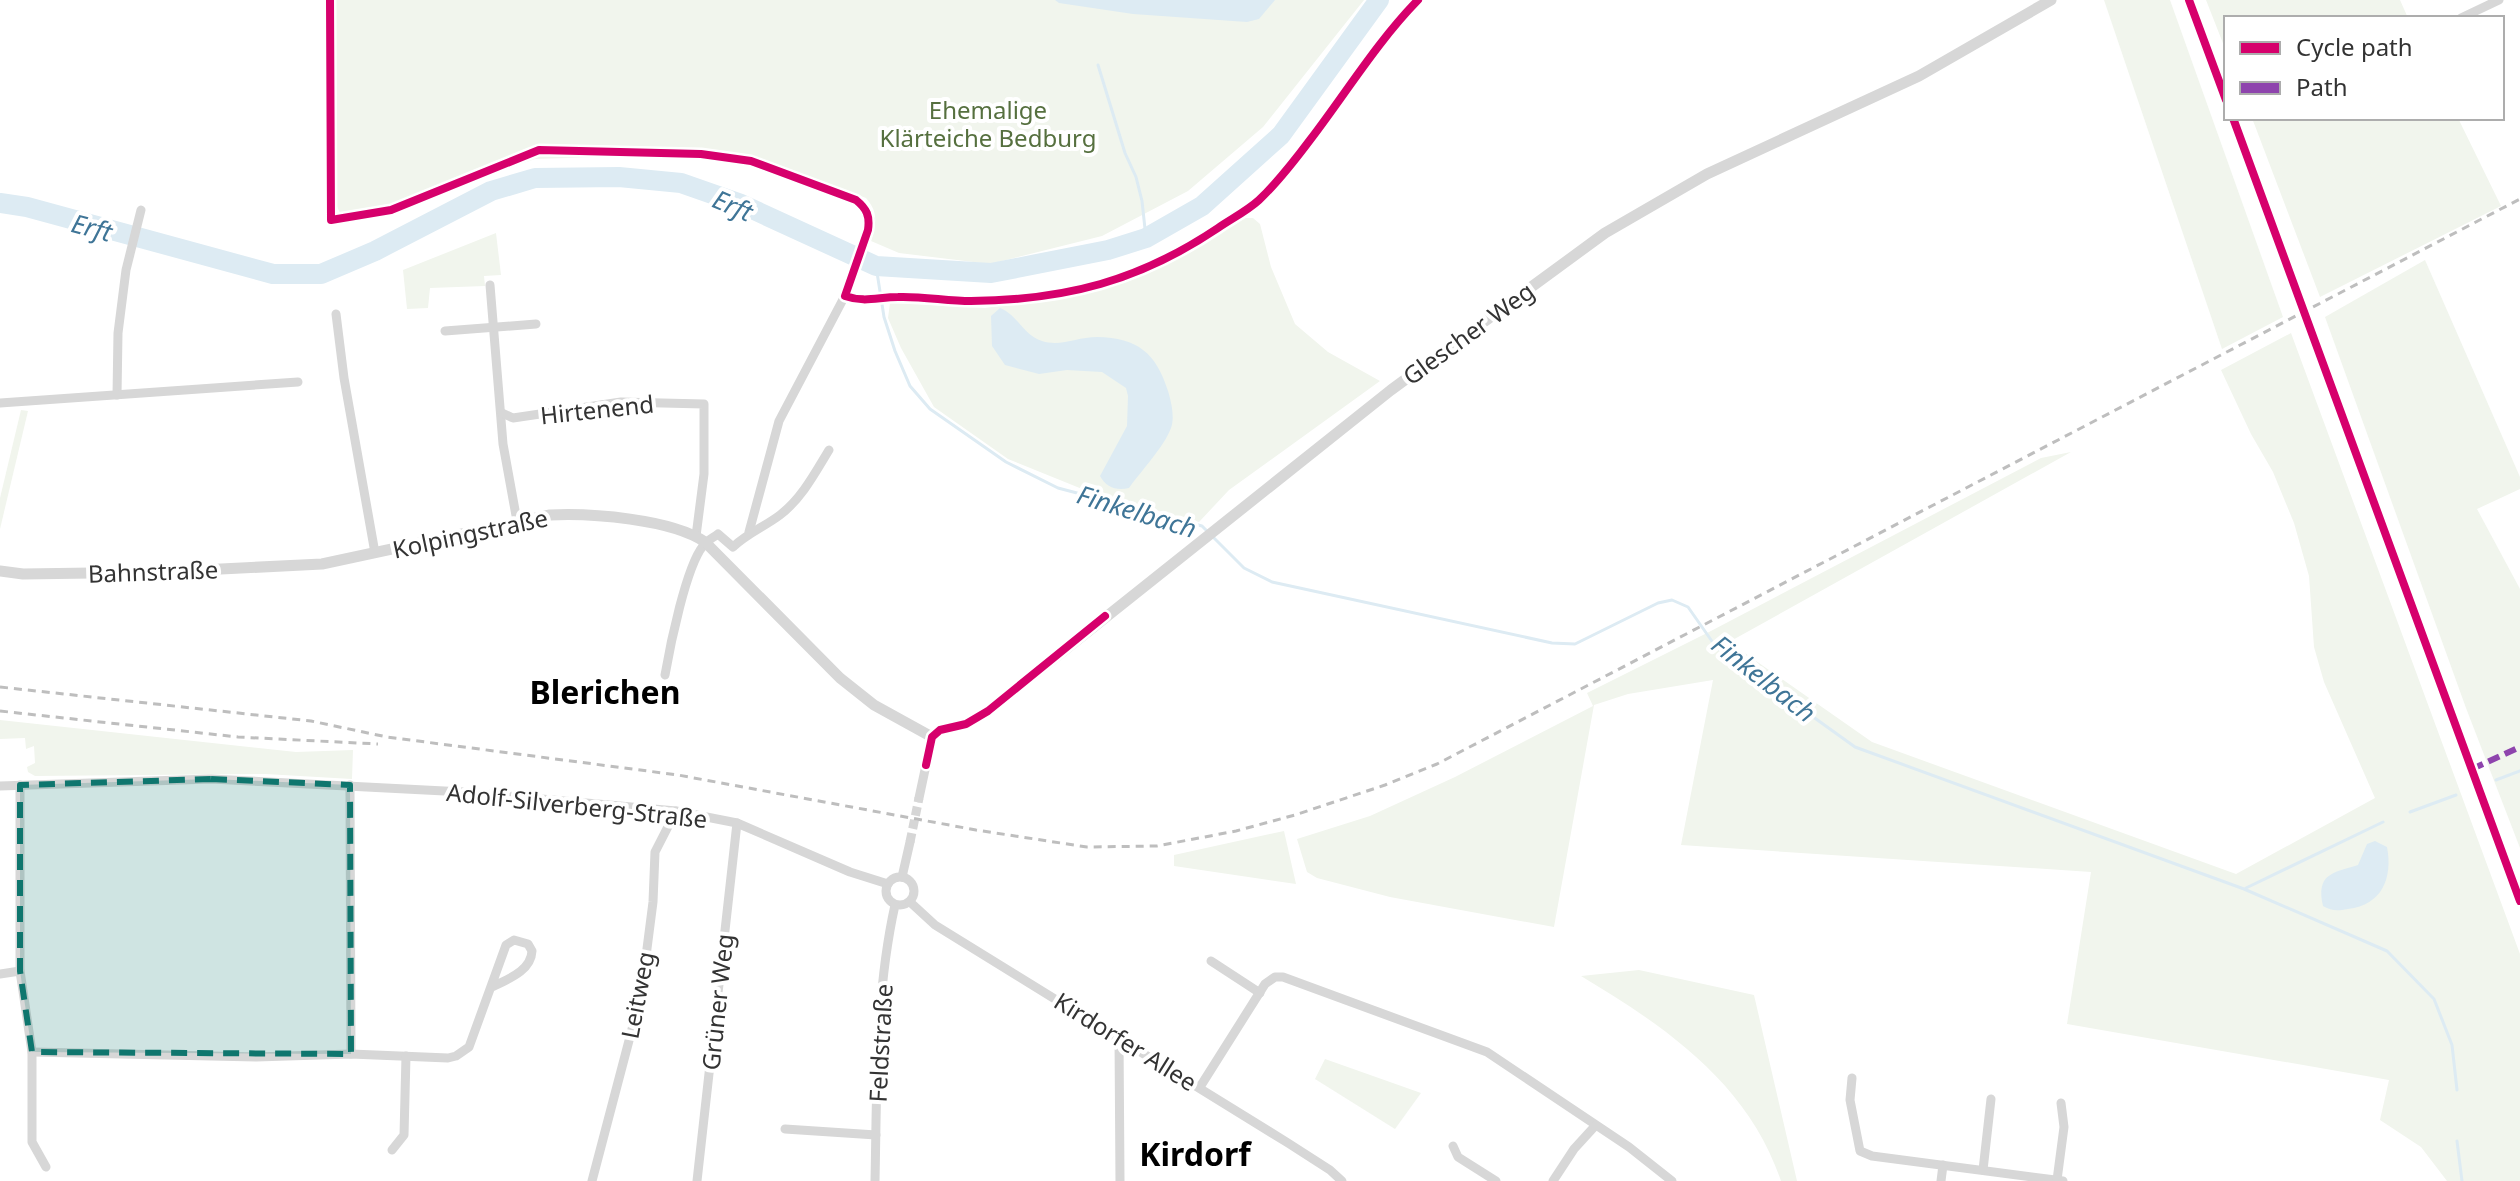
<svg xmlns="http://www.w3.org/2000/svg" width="2520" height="1181" font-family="'Noto Sans',sans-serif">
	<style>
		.green { fill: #f1f5ed }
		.water { fill: #ddebf3 }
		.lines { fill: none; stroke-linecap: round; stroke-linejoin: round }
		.stream { stroke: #ddebf3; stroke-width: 3 }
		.river { stroke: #ddebf3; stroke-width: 20 }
		.minor-tunnel { stroke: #d6d6d6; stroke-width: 9; stroke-dasharray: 9 4.5; stroke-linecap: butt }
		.minor { stroke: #d7d7d7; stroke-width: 9 }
		.tertiary { stroke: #d7d7d7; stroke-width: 11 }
		.rail { stroke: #bebebe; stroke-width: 3; stroke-dasharray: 8 6; stroke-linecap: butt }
		.quiet { stroke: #8e44ad; stroke-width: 6; stroke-dasharray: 12 6; stroke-linecap: butt }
		.cycleway-casing { stroke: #fff; stroke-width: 13 }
		.cycleway { stroke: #d6006c; stroke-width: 8 }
		.marked { fill: #0f766e; fill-opacity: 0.2; stroke: #0f766e; stroke-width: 6; stroke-dasharray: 16 10; stroke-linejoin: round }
		.labels { text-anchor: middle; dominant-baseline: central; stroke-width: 8; stroke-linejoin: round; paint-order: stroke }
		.park-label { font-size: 24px; fill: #56703f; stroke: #fff }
		.street-label { font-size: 24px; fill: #333; stroke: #fff }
		.water-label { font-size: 26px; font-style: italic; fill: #3f7597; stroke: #fff }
		.district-label { font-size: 32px; font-weight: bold; fill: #000; stroke: #fff }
	</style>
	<rect width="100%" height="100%" fill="#fff"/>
	<g class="green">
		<path d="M334 0H1364L1263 127 1188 191 1102 236 990 264 899 253 871 241C876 223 879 213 866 198L760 158 751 161 701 154 535 159 396 208 340 213 335 202Z"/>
		<path d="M2104 0H2170L2283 317 2222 349Z"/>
		<path d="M2206 0H2400L2408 18H2226V51Z"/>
		<path d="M2252 118H2458L2501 206 2320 297Z"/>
		<path d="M1242 218H1253L1260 224 1271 267 1295 324 1328 352 1380 381 1229 490 1199 522 1092 493 1008 459 934 407 901 348 888 318 890 303 985 308 1060 297 1111 285 1152 271Z"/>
		<path d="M496 233 501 275 484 276 485 286 430 288 428 308 407 309 403 270Z"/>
		<path d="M2425 260 2520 477V489L2477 509 2520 589V848L2466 708 2325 317Z"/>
		<path d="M2291 333 2520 954V1181H2447L2421 1147 2380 1120 2389 1080 2067 1024 2091 872 1681 845 1713 680 1628 694 1594 705 1554 927 1390 897 1317 878 1307 872 1297 839 1370 816 1455 777 1593 706 1587 693 1709 632 2041 458 2071 452 1729 642 1872 742 2236 874 2375 798 2324 682 2314 647 2309 576 2294 523 2273 472 2251 434 2221 370Z"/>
		<path d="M21 410 28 411 0 529V498Z"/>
		<path d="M0 720 296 752 353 750 352 779 265 774 35 776 28 772 27 767 35 763 34 746 26 749 25 738 0 739Z"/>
		<path d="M1284 831 1296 884 1174 866V855Z"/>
		<path d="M1639 970 1754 995 1797 1181H1781C1748 1083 1666 1027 1581 976Z"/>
		<path d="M1325 1059 1421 1093 1395 1129 1315 1079Z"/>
	</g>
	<g class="water">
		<path d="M1055 0H1275L1259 19 1247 22 1133 14 1059 3Z"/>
		<path d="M1000 308C1019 316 1022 334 1042 341 1061 347 1077 337 1097 337 1138 338 1156 353 1168 391 1171 401 1175 417 1171 428 1164 447 1141 471 1129 488 1116 491 1106 487 1100 476L1127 426 1128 396 1126 388 1102 372 1067 370 1039 374 1005 365 992 346 991 316Z"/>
		<path d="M2375 841 2387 847C2393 878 2382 905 2348 909 2337 911 2332 911 2323 906 2316 874 2332 873 2358 865L2367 844Z"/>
	</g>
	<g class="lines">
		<g class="stream">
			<path d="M1098 65 1125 153 1136 177 1142 201 1146 238"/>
			<path d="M876 266 884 317 895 351 910 386 930 409 1006 462 1058 488 1202 526 1208 532"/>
			<path d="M1213 537 1244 568 1272 582 1552 643 1575 644 1658 603 1672 600 1688 607 1716 647 1855 747 2244 889 2387 951 2434 999 2452 1045 2457 1090"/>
			<path d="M2496 780 2520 771"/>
			<path d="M2410 812 2456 795"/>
			<path d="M2246 888 2383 822"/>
			<path d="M2457 1141 2462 1181"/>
		</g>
		<path class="river" d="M0 203 27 207 273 274H321L375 251 491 191 535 178 619 177 681 183 741 204 876 266 991 273 1108 250 1146 238 1202 206 1281 135 1379 0"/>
		<path class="minor-tunnel" d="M910 842 919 798"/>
		<g class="minor">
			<path d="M2461 18 2499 0"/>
			<path d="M701 154 751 161 856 200 866 208 870 219 849 288 779 421 749 532"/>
			<path d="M490 285 503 444 517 521"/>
			<path d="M336 314 344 378 375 553"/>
			<path d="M445 331 536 324"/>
			<path d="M117 395 118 333 126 270 141 210"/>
			<path d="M0 403 298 382"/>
			<path d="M502 413 513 418 621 402 704 404V474L696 536"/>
			<path d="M665 675C670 646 686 567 703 546 707 540 713 538 718 534L733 547C748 533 764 527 780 515 802 498 815 473 829 450"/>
			<path d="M20 785V971L32 1052V1142L46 1167"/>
			<path d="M350 785 351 1054"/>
			<path d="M0 786 211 779 464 792 676 811 737 823 850 872 888 884"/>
			<path d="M919 798 932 737"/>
			<circle cx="900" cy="891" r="14"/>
			<path d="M902 877 910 842"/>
			<path d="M910 902 935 925 1288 1143 1330 1170 1342 1181"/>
			<path d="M1211 961 1260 993"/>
			<path d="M0 974 20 971"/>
			<path d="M1119 1037 1120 1181"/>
			<path d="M32 1052 256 1057 351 1054 448 1058 456 1056 469 1047 506 945 514 940 528 944 532 951C531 971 508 979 492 987"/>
			<path d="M1852 1078 1850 1100 1860 1151 1872 1156 2063 1181"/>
			<path d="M1200 1087 1265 984 1275 977H1283L1487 1052 1629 1147 1672 1181"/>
			<path d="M785 1129 876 1135"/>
			<path d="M1453 1146 1458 1157 1496 1181"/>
			<path d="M392 1150 404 1135 406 1056"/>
			<path d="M1983 1170 1991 1099"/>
			<path d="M2057 1180 2064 1127 2061 1103"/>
			<path d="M592 1181 641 995 653 902 655 852 676 811"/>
			<path d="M697 1181 737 823"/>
			<path d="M875 1181C877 1089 875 995 895 905"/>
			<path d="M1553 1181 1574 1149 1595 1126"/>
			<path d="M1941 1181 1943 1165"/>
		</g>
		<path class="tertiary" d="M0 571 23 574 161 572 322 564 550 515C591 513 671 519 705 542L840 678 874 705 932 737 940 730 966 724 988 711 1391 390 1605 233 1707 174 1919 76 2051 0"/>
		<g class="rail">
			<path d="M0 687 311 721 387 737 678 775 976 830 1087 847 1157 846 1236 831 1295 815 1385 785 1437 764 2520 199"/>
			<path d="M0 711 238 737 378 744"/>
		</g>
		<path class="quiet" d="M2472 769 2520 747"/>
		<defs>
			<g id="cycleway">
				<path d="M330 0 331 220 391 210 539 150 701 154 751 161 856 200C867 209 870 216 868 230L845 296C865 303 878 297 898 297 922 296 947 301 971 301 1066 300 1139 281 1218 228 1231 219 1247 211 1259 200 1277 183 1295 160 1310 140 1346 93 1377 42 1418 0"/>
				<path d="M2189 0 2226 100"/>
				<path d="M2233 118 2520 901"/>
				<path d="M926 765 932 737 940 730 966 724 988 711 1105 616"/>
			</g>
		</defs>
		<use href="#cycleway" class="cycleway-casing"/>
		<use href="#cycleway" class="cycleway"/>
	</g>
	<path class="marked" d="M211 779 350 785 351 1054 32 1052 20 971V785Z"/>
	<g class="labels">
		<g class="park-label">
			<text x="988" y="109">Ehemalige<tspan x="988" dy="28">Klärteiche Bedburg</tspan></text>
		</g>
		<g class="street-label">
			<text transform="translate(1468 333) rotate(-36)">Glescher Weg</text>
			<text transform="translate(597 409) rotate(-6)">Hirtenend</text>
			<text transform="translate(470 533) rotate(-12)">Kolpingstraße</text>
			<text transform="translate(153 571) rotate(-2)">Bahnstraße</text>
			<text transform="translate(577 805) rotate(6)">Adolf-Silverberg-Straße</text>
			<text transform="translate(637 995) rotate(-79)">Leitweg</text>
			<text transform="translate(717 1002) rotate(-84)">Grüner Weg</text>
			<text transform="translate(1126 1041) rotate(32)">Kirdorfer Allee</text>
			<text transform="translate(880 1043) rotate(-87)">Feldstraße</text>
		</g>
		<g class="water-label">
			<text transform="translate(733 205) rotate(23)">Erft</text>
			<text transform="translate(92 227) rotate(15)">Erft</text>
			<text transform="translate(1137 511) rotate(17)">Finkelbach</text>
			<text transform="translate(1764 678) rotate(38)">Finkelbach</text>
		</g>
		<g class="district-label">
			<text x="605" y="691">Blerichen</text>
			<text x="1195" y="1153">Kirdorf</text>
		</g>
	</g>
	<rect x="2224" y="16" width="280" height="104" fill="#ffffff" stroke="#adadad" stroke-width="2"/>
	<rect x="2240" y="42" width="40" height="12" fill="#d6006c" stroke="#adadad" stroke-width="2"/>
	<text x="2296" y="56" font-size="24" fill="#333333">Cycle path</text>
	<rect x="2240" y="82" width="40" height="12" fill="#8e44ad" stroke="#adadad" stroke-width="2"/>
	<text x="2296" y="96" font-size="24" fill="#333333">Path</text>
</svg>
